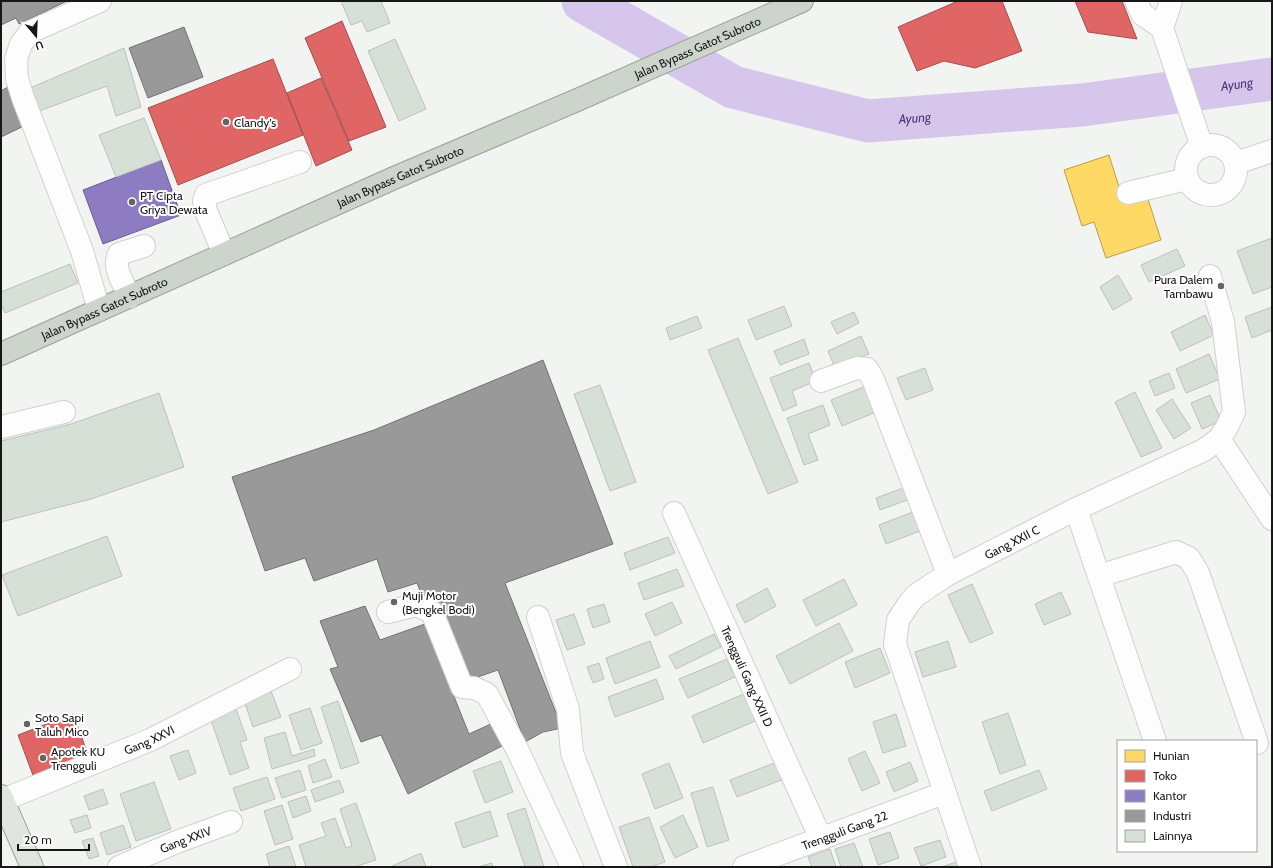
<svg xmlns="http://www.w3.org/2000/svg" width="1273" height="868" font-family="Cabin,sans-serif">
	<style>
		.homes { fill: #ffd966; stroke: #b99f4e }
		.shops { fill: #e06666; stroke: #a34e4e }
		.offices { fill: #8e7cc3; stroke: #6a5e8f }
		.industry { fill: #999; stroke: #727272 }
		.lines { fill: none; stroke-linecap: round; stroke-linejoin: round }
		.river { stroke: #d7c6ec; stroke-width: 43 }
		.building { fill: #d7e0d6; stroke: #bec0be }
		.minor-casing { stroke: #d0d1cf; stroke-width: 24 }
		.major-casing { stroke: #99a298; stroke-width: 24 }
		.highway-casing { stroke: #99a298; stroke-width: 24 }
		.minor { stroke: #fdfdfd; stroke-width: 22 }
		.major { stroke: #e0e5df; stroke-width: 22 }
		.highway { stroke: #ccd4cc; stroke-width: 22 }
		.poi-dot { fill: #636463; stroke: #fff; stroke-width: 1.5 }
		.labels { text-anchor: middle; dominant-baseline: central; stroke-width: 4; stroke-linejoin: round; paint-order: stroke }
		.street-label { font-size: 12px; fill: #161716; stroke: #fff }
		.poi-label { font-size: 12px; fill: #161716; stroke: #fff; text-anchor: start }
		.water-label { font-size: 13px; font-style: italic; fill: #533273; stroke: #fff }
	</style>
	<rect width="100%" height="100%" fill="#f2f4f2"/>
	<path class="homes" d="M1109 155 1124 203 1147 196 1161 240 1106 258 1094 222 1082 226 1064 170Z"/>
	<g class="shops">
		<path d="M958 1H1002L1022 51 975 68 944 61 917 71 898 27Z"/>
		<path d="M1075 1H1122L1137 39 1088 32Z"/>
		<path d="M342 21 386 127 349 141 305 38Z"/>
		<path d="M273 59 303 135 178 185 148 108Z"/>
		<path d="M321 78 352 150 316 166 287 93Z"/>
		<path d="M73 714 89 757 34 778 18 735Z"/>
	</g>
	<path class="offices" d="M161 160 181 215 103 244 83 190Z"/>
	<g class="industry">
		<path d="M1 1H67L19 24 16 18 1 25Z"/>
		<path d="M184 27 203 77 148 98 129 48Z"/>
		<path d="M8 87 26 125 1 137V91Z"/>
		<path d="M543 360 613 544 505 583 562 728 543 732 525 742 498 670 469 680 434 595 423 599 417 583 388 592 377 559 314 581 305 558 265 571 232 477 374 430Z"/>
		<path d="M365 606 380 640 425 624 469 734 495 722 504 745 408 794 381 735 361 742 330 669 338 667 320 621Z"/>
	</g>
	<g class="lines">
		<path class="river" id="s1" d="M583 1 733 87 868 121 1082 105 1272 79"/>
	</g>
	<g class="building">
		<path d="M341 1H381L390 23 367 32 362 21 351 25Z"/>
		<path d="M395 39 426 109 399 121 368 51Z"/>
		<path d="M124 48 141 107 116 116 107 86 39 111 30 88Z"/>
		<path d="M144 118 161 160 116 177 99 135Z"/>
		<path d="M1272 238V287L1253 294 1237 251Z"/>
		<path d="M1177 249 1185 266 1149 282 1141 265Z"/>
		<path d="M70 264 78 283 5 313 1 304V292Z"/>
		<path d="M1118 275 1132 299 1113 310 1100 287Z"/>
		<path d="M784 306 792 326 756 340 748 320Z"/>
		<path d="M1272 307V330L1252 338 1245 317Z"/>
		<path d="M854 312 859 323 837 334 831 322Z"/>
		<path d="M1205 315 1214 335 1180 351 1171 332Z"/>
		<path d="M697 316 702 328 670 340 666 328Z"/>
		<path d="M861 336 869 354 835 368 828 351Z"/>
		<path d="M738 338 798 482 768 494 708 350Z"/>
		<path d="M804 339 809 354 780 365 774 351Z"/>
		<path d="M1209 354 1220 379 1186 393 1176 369Z"/>
		<path d="M809 363 816 381 792 391 797 405 783 411 770 378Z"/>
		<path d="M925 368 933 390 906 400 897 378Z"/>
		<path d="M1169 373 1175 388 1155 396 1149 381Z"/>
		<path d="M600 385 636 482 610 491 574 394Z"/>
		<path d="M866 386 876 412 842 426 831 400Z"/>
		<path d="M1135 392 1162 448 1141 457 1115 402Z"/>
		<path d="M159 393 184 467 91 499 1 522V441L71 424Z"/>
		<path d="M1210 395 1221 421 1202 429 1191 403Z"/>
		<path d="M1172 399 1191 428 1174 439 1156 410Z"/>
		<path d="M823 405 830 425 808 434 818 460 804 465 787 418Z"/>
		<path d="M906 487 910 499 880 510 876 498Z"/>
		<path d="M913 512 920 531 886 544 879 525Z"/>
		<path d="M107 536 122 576 18 616 2 575Z"/>
		<path d="M668 537 675 553 630 570 624 553Z"/>
		<path d="M677 569 684 586 644 600 638 583Z"/>
		<path d="M844 579 857 605 816 626 803 600Z"/>
		<path d="M972 584 993 633 970 643 948 595Z"/>
		<path d="M767 588 776 606 745 623 736 605Z"/>
		<path d="M1061 592 1071 614 1044 625 1035 604Z"/>
		<path d="M672 602 682 623 655 636 645 614Z"/>
		<path d="M604 604 610 622 593 628 587 609Z"/>
		<path d="M574 614 585 644 567 650 556 620Z"/>
		<path d="M839 623 853 651 790 684 776 656Z"/>
		<path d="M714 634 721 647 676 669 669 656Z"/>
		<path d="M650 641 660 667 615 684 606 658Z"/>
		<path d="M948 641 956 667 923 677 915 652Z"/>
		<path d="M880 648 890 673 855 688 845 662Z"/>
		<path d="M727 659 735 677 688 698 679 679Z"/>
		<path d="M599 663 604 679 593 683 587 667Z"/>
		<path d="M656 679 664 699 615 717 608 697Z"/>
		<path d="M271 691 281 717 253 727 244 700Z"/>
		<path d="M746 693 758 720 703 743 692 716Z"/>
		<path d="M338 701 359 763 341 769 321 707Z"/>
		<path d="M310 708 322 743 301 750 289 715Z"/>
		<path d="M236 709 247 740 240 742 249 768 230 775 210 717Z"/>
		<path d="M1008 713 1026 765 1000 774 982 722Z"/>
		<path d="M896 714 906 746 883 753 873 722Z"/>
		<path d="M285 732 292 756 314 749 315 756 272 769 264 738Z"/>
		<path d="M188 750 196 773 179 780 170 756Z"/>
		<path d="M865 751 880 783 862 791 848 759Z"/>
		<path d="M325 759 332 777 313 783 308 766Z"/>
		<path d="M501 761 513 792 485 803 473 771Z"/>
		<path d="M777 762 784 779 737 797 730 780Z"/>
		<path d="M910 762 918 781 894 792 886 772Z"/>
		<path d="M669 763 683 798 655 809 642 774Z"/>
		<path d="M300 770 306 790 282 798 275 778Z"/>
		<path d="M1039 770 1047 789 992 811 984 791Z"/>
		<path d="M267 777 275 799 241 811 233 788Z"/>
		<path d="M339 780 344 792 315 802 311 790Z"/>
		<path d="M154 782 171 829 136 841 120 794Z"/>
		<path d="M713 787 729 840 707 847 691 793Z"/>
		<path d="M103 789 108 804 89 810 84 796Z"/>
		<path d="M306 796 311 811 293 818 288 802Z"/>
		<path d="M356 803 376 860 354 867H306L299 845 326 836 321 823 335 818 346 848 352 846 340 809Z"/>
		<path d="M282 805 293 839 275 845 264 811Z"/>
		<path d="M525 808 544 867H525L507 814Z"/>
		<path d="M490 811 498 836 463 848 455 823Z"/>
		<path d="M87 815 91 828 75 833 70 820Z"/>
		<path d="M683 815 698 847 675 858 660 827Z"/>
		<path d="M649 817 665 862 651 867H633L619 827Z"/>
		<path d="M123 825 131 847 107 855 100 833Z"/>
		<path d="M890 832 899 858 878 865 869 839Z"/>
		<path d="M93 838 99 856 89 859 82 841Z"/>
		<path d="M940 840 946 857 921 866 914 848Z"/>
		<path d="M854 843 863 867H841L835 849Z"/>
		<path d="M289 846 296 867H270L266 854Z"/>
		<path d="M830 849 836 867H812L808 857Z"/>
		<path d="M421 853 426 867H392V866Z"/>
		<path d="M960 861 962 867H941Z"/>
		<path d="M492 863 493 867H478Z"/>
	</g>
	<g class="lines">
		<defs>
			<g id="minor">
				<path d="M1136 1 1142 14 1162 28 1171 1"/>
				<path d="M1162 28 1202 147"/>
				<circle cx="1211" cy="170" r="25"/>
				<path d="M1236 163 1272 151"/>
				<path d="M1128 193 1187 179"/>
				<path d="M224 254 206 211 204 201 206 195 300 162"/>
				<path d="M130 297C124 284 112 268 119 254L144 246"/>
				<path d="M99 310 82 251 23 98 17 79 16 59 21 44 30 32 100 1"/>
				<path d="M821 381 857 368 867 369 873 379 948 574"/>
				<path d="M1 427 64 412"/>
				<path d="M1219 439 1272 519"/>
				<path d="M1076 509 1155 741"/>
				<path id="s2" d="M674 513 821 839"/>
				<path d="M1099 576 1176 552 1189 558 1198 573 1257 743"/>
				<path d="M388 612 416 605 432 612 462 687 474 688 487 694 518 751 572 867"/>
				<path d="M538 617 568 709 572 753 616 867"/>
				<path id="s3" d="M3 800 150 740 290 669"/>
				<path id="s4" d="M119 867 174 843 231 822"/>
				<path id="s5" d="M744 867 944 793"/>
				<path id="s6" d="M970 867 895 644 898 620 908 605 915 596 948 574 1076 509 1204 450 1219 439 1227 427 1234 412 1223 322 1210 276"/>
			</g>
			<path id="major" d="M1 796 32 867"/>
			<g id="highway">
				<path id="s7" d="M1 354 394 178 575 101 802 1"/>
			</g>
		</defs>
		<use href="#minor" class="minor-casing"/>
		<use href="#major" class="major-casing"/>
		<use href="#highway" class="highway-casing"/>
		<use href="#minor" class="minor"/>
		<use href="#major" class="major"/>
		<use href="#highway" class="highway"/>
	</g>
	<g class="poi-dot">
		<circle cx="226" cy="122" r="4"/>
		<circle cx="132" cy="202" r="4"/>
		<circle cx="1221" cy="286" r="4"/>
		<circle cx="394" cy="602" r="4"/>
		<circle cx="27" cy="724" r="4"/>
		<circle cx="43" cy="758" r="4"/>
	</g>
	<g class="labels">
		<g class="street-label">
			<text stroke="none"><textPath href="#s7" startOffset="761">Jalan Bypass Gatot Subroto</textPath></text>
			<text stroke="none"><textPath href="#s7" startOffset="437">Jalan Bypass Gatot Subroto</textPath></text>
			<text stroke="none"><textPath href="#s7" startOffset="113">Jalan Bypass Gatot Subroto</textPath></text>
			<text stroke="none"><textPath href="#s6" startOffset="400">Gang XXII C</textPath></text>
			<text stroke="none"><textPath href="#s2" startOffset="179">Trengguli Gang XXII D</textPath></text>
			<text stroke="none"><textPath href="#s3" startOffset="158">Gang XXVI</textPath></text>
			<text stroke="none"><textPath href="#s5" startOffset="107">Trengguli Gang 22</textPath></text>
			<text stroke="none"><textPath href="#s4" startOffset="72">Gang XXIV</textPath></text>
		</g>
		<g class="poi-label">
			<text x="234" y="122">Clandy's</text>
			<text x="140" y="195">PT Cipta<tspan x="140" dy="14">Griya Dewata</tspan></text>
			<text x="1213" y="279" text-anchor="end">Pura Dalem<tspan x="1213" dy="14">Tambawu</tspan></text>
			<text x="402" y="595">Muji Motor<tspan x="402" dy="14">(Bengkel Bodi)</tspan></text>
			<text x="35" y="717">Soto Sapi<tspan x="35" dy="14">Taluh Mico</tspan></text>
			<text x="51" y="751">Apotek KU<tspan x="51" dy="14">Trengguli</tspan></text>
		</g>
		<g class="water-label">
			<text stroke="none"><textPath href="#s1" startOffset="683">Ayung</textPath></text>
			<text stroke="none"><textPath href="#s1" startOffset="359">Ayung</textPath></text>
		</g>
	</g>
	<rect width="1273" height="868" fill="none" stroke="#161716" stroke-width="4"/>
	<rect x="1117" y="740" width="140" height="112" fill="#ffffff" stroke="#a2a2a2"/>
	<rect x="1125" y="750" width="20" height="12" fill="#ffd966" stroke="#a2a2a2"/>
	<text x="1153" y="760" font-size="12" fill="#161716">Hunian</text>
	<rect x="1125" y="770" width="20" height="12" fill="#e06666" stroke="#a2a2a2"/>
	<text x="1153" y="780" font-size="12" fill="#161716">Toko</text>
	<rect x="1125" y="790" width="20" height="12" fill="#8e7cc3" stroke="#a2a2a2"/>
	<text x="1153" y="800" font-size="12" fill="#161716">Kantor</text>
	<rect x="1125" y="810" width="20" height="12" fill="#999999" stroke="#a2a2a2"/>
	<text x="1153" y="820" font-size="12" fill="#161716">Industri</text>
	<rect x="1125" y="830" width="20" height="12" fill="#d7e0d6" stroke="#a2a2a2"/>
	<text x="1153" y="840" font-size="12" fill="#161716">Lainnya</text>
	<g transform="translate(36 36) rotate(161)" stroke="#ffffff" stroke-width="3" paint-order="stroke">
	<path d="M0-3L7 15L0 10L-7 15Z" fill="#161716"/>
	<text y="-6" font-size="11" font-weight="bold" text-anchor="middle" fill="#161716">U</text>
	</g>
	<path d="M18 844v6h71v-6" fill="none" stroke="#161716" stroke-width="2"/>
	<text x="24" y="844" font-size="12" fill="#161716" stroke="#ffffff" stroke-width="3" paint-order="stroke">20 m</text>
</svg>
